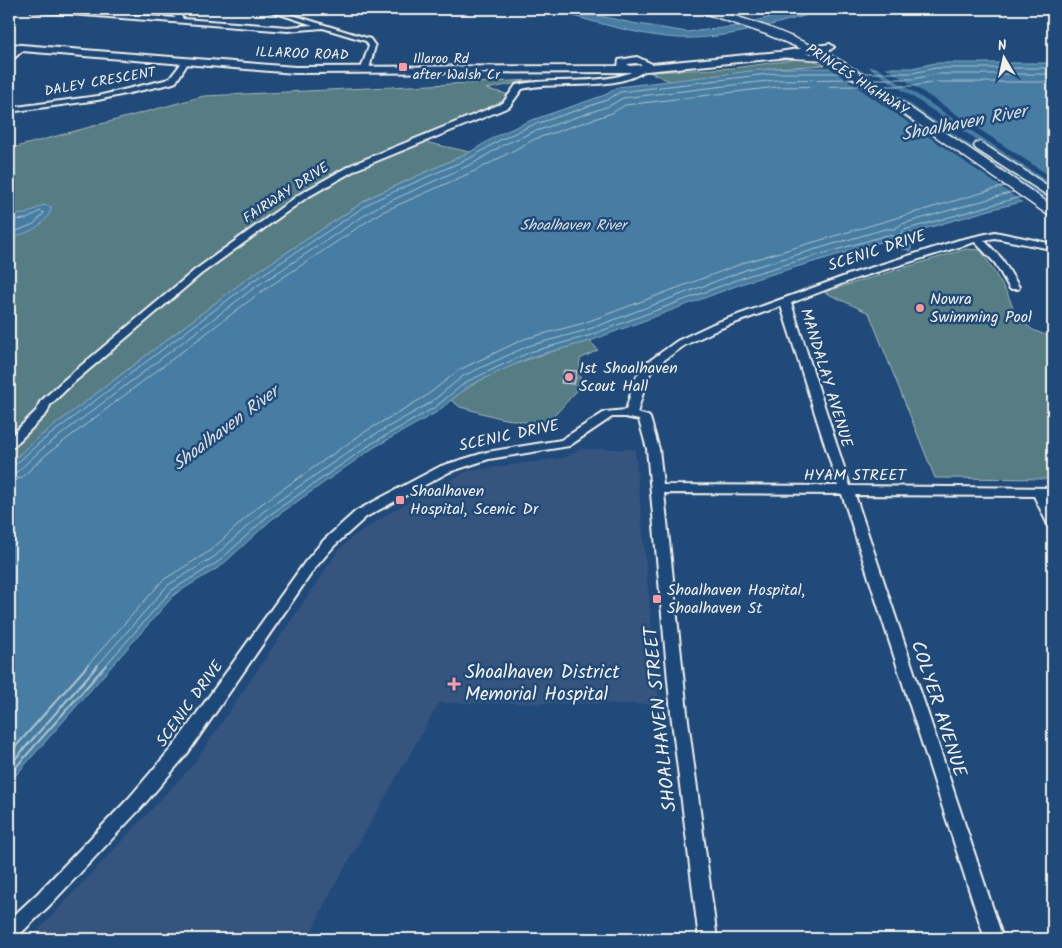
<svg xmlns="http://www.w3.org/2000/svg" width="1062" height="948" font-family="Kalam,sans-serif">
	<style>
		.built { fill: #35557e }
		.green { fill: #577d83; stroke: #a6b7b6 }
		.water { fill: #467da2; stroke: #8cabbe }
		.pier { fill: #1f4a7a }
		.lines { fill: none; stroke-linecap: round; stroke-linejoin: round }
		.shore-far1 { stroke: #aec3cc; stroke-width: 1 }
		.shore { stroke: #aec3cc; stroke-width: 2 }
		.building { fill: #677089; stroke: #f4f1e8 }
		.minor-casing { stroke: #f4f1e8; stroke-width: 4 }
		.major-casing { stroke: #f4f1e8; stroke-width: 4 }
		.highway-casing { stroke: #f4f1e8; stroke-width: 3 }
		.minor { fill: #1f4a7a; fill-rule: evenodd }
		.major { fill: #1f4a7a; fill-rule: evenodd }
		.highway { fill: #1f4a7a; fill-rule: evenodd }
		.poi-dot { fill: #ff9aa2; stroke: #1f4a7a; stroke-width: 2 }
		.labels { text-anchor: middle; dominant-baseline: central; stroke-width: 5; stroke-linejoin: round; paint-order: stroke }
		.far-street-label { font-size: 14px; fill: #f4f1e8; stroke: #1f4a7a }
		.far-poi-label { font-size: 14px; fill: #f4f1e8; stroke: #1f4a7a; text-anchor: start }
		.far-water-label { font-size: 15px; font-style: italic; fill: #dae0de; stroke: #1f4a7a }
		.street-label { font-size: 16px; fill: #f4f1e8; stroke: #1f4a7a }
		.poi-label { font-size: 16px; fill: #f4f1e8; stroke: #1f4a7a; text-anchor: start }
		.water-label { font-size: 18px; font-style: italic; fill: #dae0de; stroke: #1f4a7a }
		.near-poi-label { font-size: 19px; fill: #f4f1e8; stroke: #1f4a7a; text-anchor: start }
		.near-street-label { font-size: 19px; fill: #f4f1e8; stroke: #1f4a7a }
	</style>
	<rect width="100%" height="100%" fill="#1f4a7a"/>
	<filter id="ink" filterUnits="userSpaceOnUse"><feTurbulence type="fractalNoise" baseFrequency=".02" numOctaves="2"/><feDisplacementMap in="SourceGraphic" scale="10" xChannelSelector="R" yChannelSelector="G"/><feConvolveMatrix kernelMatrix="1 2 1 2 8 2 1 2 1" color-interpolation-filters="sRGB"/></filter>
	<g filter="url(#ink)">
		<path class="built" d="M580 449H635L659 704 439 703 328 897 308 939H30L193 765 338 551 351 538 394 510 468 471 568 457Z"/>
		<g class="green">
			<path d="M798 59 812 60 825 65 776 68 672 82 649 72 733 68Z"/>
			<path d="M533 80 486 89 507 94V102L415 140 470 152 371 197 248 278 35 440 9 464V149L204 96Z"/>
			<path d="M966 249 981 250 1008 295 1017 318 1033 330 1053 338V437H1049L1053 446V479L935 478 869 313 824 292Z"/>
			<path d="M590 341 598 350 580 359V387L555 415 538 424 500 418 460 407 451 400C491 368 541 354 590 341Z"/>
		</g>
		<g class="water">
			<path d="M549 9H569L632 23 687 32 732 27 802 9H829C784 21 737 37 691 38 651 40 588 20 549 9Z"/>
			<path d="M935 63H1053V194L993 209 903 235 914 242 911 245V251L901 248 899 243 888 240 752 280 590 341 531 357 468 386 437 412 373 448 271 520 221 566 175 594 9 783V464L35 440 248 278 371 197 470 152 498 135 529 121 605 95 618 87 776 68H912Z"/>
			<path d="M43 205 52 207C45 228 28 232 9 239V215L26 214Z"/>
		</g>
		<g class="pier">
			<path d="M848 65 1044 198 1024 203 827 66Z"/>
			<path d="M853 65H865L1053 191V196L1048 198Z"/>
			<path d="M882 65 1053 178V185L874 66Z"/>
		</g>
		<g class="lines">
			<g class="shore-far1">
				<path d="M861 73H913L936 68H1053"/>
				<path d="M870 79H913L937 74H1053"/>
				<path d="M881 86H913L937 82H1053"/>
				<path d="M9 220 27 219 40 211 44 213 34 224 9 234"/>
				<path d="M9 467 14 466 38 444 250 283 373 201 472 157 500 140 530 126 607 100 620 92 776 73H842"/>
				<path d="M9 474 17 472 42 449 254 288 377 207 474 163 503 145 533 132 609 106 623 98 776 80 851 79"/>
				<path d="M9 481 21 478 47 454 258 294 380 213 477 170 535 139 612 113 625 105 777 87 862 86"/>
				<path d="M87 666 163 580 210 551 260 505 363 433 426 396 459 370 524 339 584 323 746 262 1005 186"/>
				<path d="M97 666 168 585 214 557 264 511 367 439 430 403 463 376 528 346 587 330 748 269 885 229H894L902 224 1013 192"/>
				<path d="M105 666 172 590 218 562 268 516 371 444 434 408 466 382 530 352 588 336 750 275 887 235 898 237 904 230 1020 197"/>
			</g>
			<g class="shore">
				<path d="M9 754 88 665"/>
				<path d="M9 766 98 665"/>
				<path d="M9 775 106 665"/>
			</g>
		</g>
		<path class="building" d="M564 370 577 371 574 384 561 383Z"/>
		<g class="lines">
			<defs>
				<g id="minor">
					<path d="M29 9H53L176 18 162 9C170 8 179 11 183 19L288 27 313 25 264 9H273L370 39 375 46 369 69 365 71 361 69 369 46 366 41 323 28 288 31 32 11Z"/>
					<path d="M20 47 25 48 9 63V57Z"/>
					<path d="M184 60 189 61 176 82 170 84 98 100 9 112V108L98 96 165 80 170 78Z"/>
					<path d="M642 67 648 68C620 93 557 80 522 89L509 107 357 169 306 198 201 274 72 384 50 405 47 413 13 447 9 448V438L37 410 40 402 64 380 195 270 300 194 351 165 503 103 516 85C557 76 605 88 642 67Z"/>
					<path d="M995 232 1053 244V248L1051 249 995 238 984 240 1002 259 1019 287 1018 289H1010L995 263 975 242 857 278 791 303 850 486 1053 488V496H1046L1053 510V526L1048 525 1034 496 855 495 1003 939H985L842 494 664 493 687 713 717 939H699L671 713 647 449 639 420 625 417H612L569 446 489 459 449 472 366 517 334 546 315 568 187 754 141 808 50 905 16 938 9 939V920L38 893 129 798 175 744 305 562 324 540 356 511 441 466 487 452 561 440 605 412 626 410 635 379 645 364 677 341 713 324 851 274 959 240ZM781 306 838 486 663 485 659 449 650 418 648 416 637 413 647 379 653 368 685 345 721 328Z"/>
				</g>
				<path id="major" d="M9 44 295 67 618 66 619 60 637 57 652 64 779 52 830 44 834 47 830 50 779 58 636 72 295 73 9 50ZM636 63 642 65 630 66 627 64Z"/>
				<g id="highway">
					<path d="M692 9C729 7 810 43 843 62L1053 206V216L1048 215 835 66 825 60 775 57V53L779 52 814 54 766 34Z"/>
					<path d="M980 142 1053 189V199L976 149 974 146 976 143Z"/>
				</g>
			</defs>
			<use href="#minor" class="minor-casing"/>
			<use href="#major" class="major-casing"/>
			<use href="#highway" class="highway-casing"/>
			<use href="#minor" class="minor"/>
			<use href="#major" class="major"/>
			<use href="#highway" class="highway"/>
		</g>
	</g>
	<g class="poi-dot">
		<rect x="398" y="62" width="10" height="10" rx="2.5"/>
		<circle cx="920" cy="308" r="5"/>
		<circle cx="569" cy="377" r="5"/>
		<rect x="395" y="495" width="10" height="10" rx="2.5"/>
		<rect x="652" y="594" width="10" height="10" rx="2.5"/>
		<path d="M451.5 676.5h5v5h5v5h-5v5h-5v-5h-5v-5h5z"/>
	</g>
	<g class="labels">
		<g class="far-street-label">
			<text transform="translate(302 54) rotate(2)">ILLAROO ROAD</text>
			<text transform="translate(857 80) rotate(33)">PRINCES HIGHWAY</text>
			<text transform="translate(100 82) rotate(-10)">DALEY CRESCENT</text>
			<text transform="translate(286 193) rotate(-33)">FAIRWAY DRIVE</text>
		</g>
		<g class="far-poi-label">
			<text x="413" y="59">Illaroo Rd<tspan x="413" dy="16">after Walsh Cr</tspan></text>
		</g>
		<g class="far-water-label">
			<text x="573" y="226">Shoalhaven River</text>
		</g>
		<g class="street-label">
			<text transform="translate(877 251) rotate(-18)">SCENIC DRIVE</text>
			<text transform="translate(826 378) rotate(73)">MANDALAY AVENUE</text>
			<text transform="translate(509 436) rotate(-12)">SCENIC DRIVE</text>
			<text x="855" y="475">HYAM STREET</text>
			<text transform="translate(190 704) rotate(-54)">SCENIC DRIVE</text>
		</g>
		<g class="poi-label">
			<text x="930" y="299">Nowra<tspan x="930" dy="18">Swimming Pool</tspan></text>
			<text x="579" y="368">1st Shoalhaven<tspan x="579" dy="18">Scout Hall</tspan></text>
			<text x="410" y="491">Shoalhaven<tspan x="410" dy="18">Hospital, Scenic Dr</tspan></text>
			<text x="667" y="590">Shoalhaven Hospital,<tspan x="667" dy="18">Shoalhaven St</tspan></text>
		</g>
		<g class="water-label">
			<text transform="translate(964 124) rotate(-11)">Shoalhaven River</text>
			<text transform="translate(226 429) rotate(-37)">Shoalhaven River</text>
		</g>
		<g class="near-poi-label">
			<text x="465" y="673">Shoalhaven District<tspan x="465" dy="22">Memorial Hospital</tspan></text>
		</g>
		<g class="near-street-label">
			<text transform="translate(938 709) rotate(72)">COLYER AVENUE</text>
			<text transform="translate(661 719) rotate(-96)">SHOALHAVEN STREET</text>
		</g>
	</g>
	<rect width="1062" height="948" fill="none" stroke="#1f4a7a" stroke-width="30"/>
	<rect x="15" y="15" width="1032" height="918" fill="none" stroke="#f4f1e8" stroke-width="2" filter="url(#ink)"/>
	<g transform="translate(1004 58) rotate(351)" stroke="#1f4a7a" stroke-width="4" paint-order="stroke">
	<path d="M0-4L9 19L0 12L-9 19Z" fill="#f4f1e8"/>
	<text y="-8" font-size="14" font-weight="bold" text-anchor="middle" fill="#f4f1e8">N</text>
	</g>
</svg>
